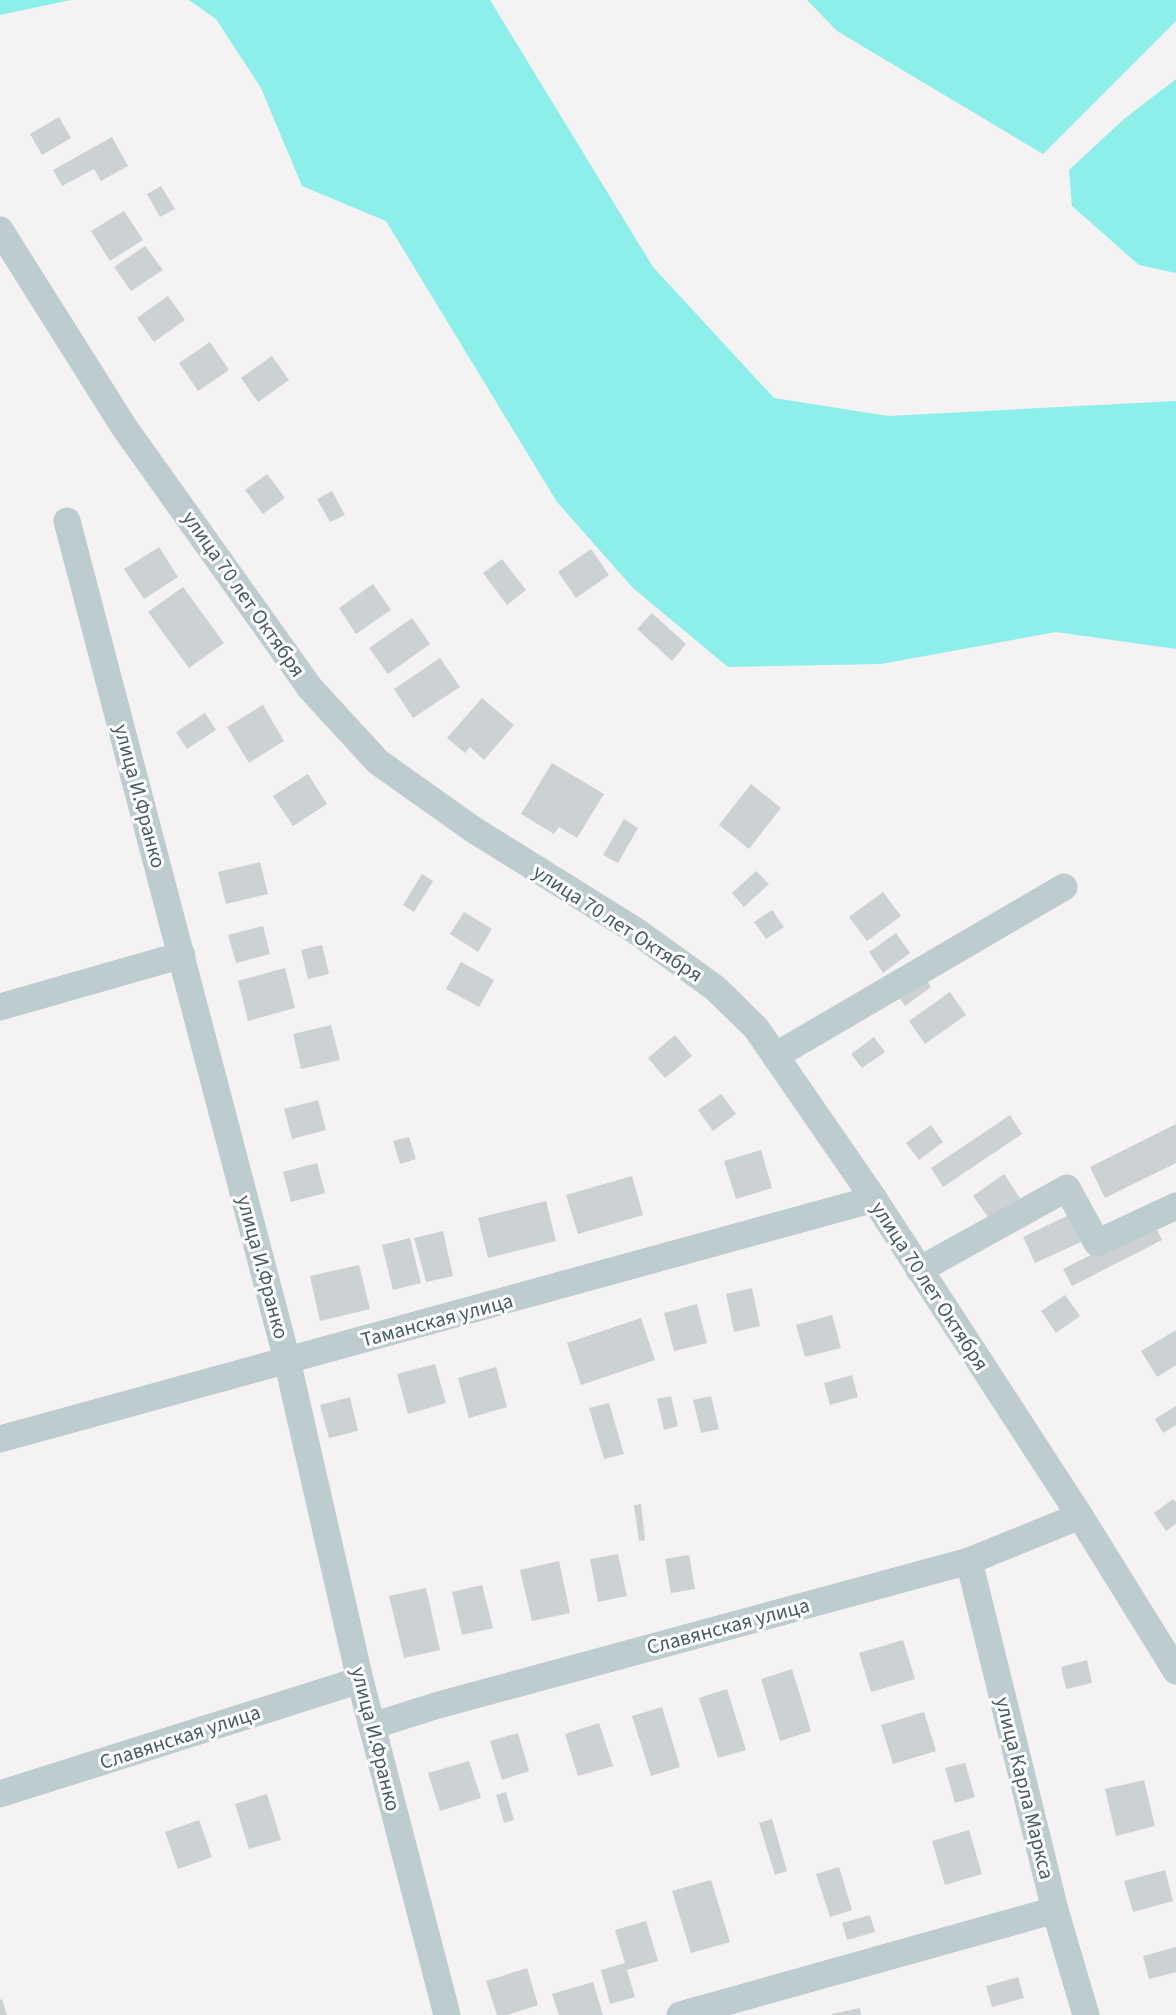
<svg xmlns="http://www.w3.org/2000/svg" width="1176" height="2015" font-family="'Source Sans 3',sans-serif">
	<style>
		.water { fill: #8defe9 }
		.building { fill: #ccd1d4 }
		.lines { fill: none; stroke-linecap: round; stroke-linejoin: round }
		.minor { stroke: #bdcccf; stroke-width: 27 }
		.labels { text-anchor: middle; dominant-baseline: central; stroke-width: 6; stroke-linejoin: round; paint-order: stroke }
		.street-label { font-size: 21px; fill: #495c60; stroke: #fff }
	</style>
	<rect width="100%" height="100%" fill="#f4f2f3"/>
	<g class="water">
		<path d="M0 0H71L0 15Z"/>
		<path d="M189 0H490L653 267 774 398 888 416 1176 401V649L1056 632 881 664 728 667 633 588 557 502 386 221 302 186 261 88 216 19Z"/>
		<path d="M807 0H1176V21L1043 154 837 31Z"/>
		<path d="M1176 79V273L1139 265 1072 206 1069 170 1124 119Z"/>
	</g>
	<g class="building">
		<path d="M59 117 71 138 42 155 30 134Z"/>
		<path d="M112 137 128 166 101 181 94 169 62 186 53 170Z"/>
		<path d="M161 186 175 209 160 217 147 194Z"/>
		<path d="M124 211 143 240 110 261 91 231Z"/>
		<path d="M145 246 163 270 131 291 114 267Z"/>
		<path d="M168 296 185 320 154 342 137 318Z"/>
		<path d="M210 342 229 370 198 391 179 363Z"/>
		<path d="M272 356 289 380 258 402 241 378Z"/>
		<path d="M267 474 285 498 263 514 245 490Z"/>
		<path d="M332 491 345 515 330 522 317 499Z"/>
		<path d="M159 547 178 577 144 599 124 569Z"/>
		<path d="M591 549 609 575 576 598 558 572Z"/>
		<path d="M502 559 526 590 507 605 483 573Z"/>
		<path d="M373 584 391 610 356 634 339 608Z"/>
		<path d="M183 587 224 643 189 668 148 612Z"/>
		<path d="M652 613 686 644 672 661 637 629Z"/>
		<path d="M412 618 430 644 388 674 369 648Z"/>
		<path d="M440 658 460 687 413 718 394 689Z"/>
		<path d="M482 698 514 725 484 760 470 747 465 753 447 738Z"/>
		<path d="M263 705 284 741 249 763 227 727Z"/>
		<path d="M205 713 216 730 187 749 176 732Z"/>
		<path d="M552 763 604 794 577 838 559 827 554 834 521 814Z"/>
		<path d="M308 774 327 804 293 826 273 796Z"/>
		<path d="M751 784 781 808 749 849 719 825Z"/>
		<path d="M624 819 638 828 618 863 603 855Z"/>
		<path d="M260 862 268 894 226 904 218 872Z"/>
		<path d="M756 871 769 884 744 907 732 893Z"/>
		<path d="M422 874 433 881 414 912 403 905Z"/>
		<path d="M883 892 901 916 867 941 849 917Z"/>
		<path d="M772 910 784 927 766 939 754 922Z"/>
		<path d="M464 912 492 929 478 952 450 934Z"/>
		<path d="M263 926 270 954 236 963 228 935Z"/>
		<path d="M896 933 910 953 883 973 869 952Z"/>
		<path d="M322 945 329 974 308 979 301 950Z"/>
		<path d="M461 962 494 980 479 1007 446 989Z"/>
		<path d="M285 968 295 1008 248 1021 238 981Z"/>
		<path d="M923 975 931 987 905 1006 896 993Z"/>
		<path d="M950 992 966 1015 925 1044 909 1021Z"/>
		<path d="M331 1025 340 1060 301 1069 293 1034Z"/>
		<path d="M675 1035 692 1056 665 1078 648 1058Z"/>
		<path d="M874 1037 885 1052 862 1068 851 1054Z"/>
		<path d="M721 1094 736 1114 713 1131 698 1110Z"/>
		<path d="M318 1100 326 1130 292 1139 284 1109Z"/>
		<path d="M1010 1115 1022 1134 943 1187 931 1168Z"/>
		<path d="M1176 1124V1163L1105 1198 1090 1167Z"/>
		<path d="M931 1125 943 1142 919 1160 906 1143Z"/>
		<path d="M409 1137 416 1159 400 1164 393 1141Z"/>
		<path d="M761 1150 772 1188 736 1199 724 1161Z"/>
		<path d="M317 1163 325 1193 291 1202 283 1172Z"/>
		<path d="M1004 1174 1020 1198 990 1220 973 1196Z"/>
		<path d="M632 1176 643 1215 578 1234 566 1195Z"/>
		<path d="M546 1201 556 1241 488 1258 478 1218Z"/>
		<path d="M1069 1215 1081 1242 1035 1263 1023 1237Z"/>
		<path d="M1154 1223 1162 1240 1072 1286 1063 1269Z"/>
		<path d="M443 1231 453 1276 426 1282 414 1238Z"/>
		<path d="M410 1238 421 1283 393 1290 382 1245Z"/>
		<path d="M359 1265 370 1309 320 1321 310 1276Z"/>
		<path d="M752 1288 760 1326 734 1332 726 1294Z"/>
		<path d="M1065 1295 1080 1316 1056 1333 1041 1311Z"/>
		<path d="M697 1304 707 1343 674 1351 664 1313Z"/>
		<path d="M832 1315 841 1348 805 1357 796 1325Z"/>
		<path d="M641 1318 655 1360 581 1385 567 1343Z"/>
		<path d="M1176 1330V1365L1157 1377 1141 1351Z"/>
		<path d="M435 1364 446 1403 408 1414 397 1374Z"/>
		<path d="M496 1367 507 1407 469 1418 458 1378Z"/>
		<path d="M852 1375 858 1397 830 1405 824 1383Z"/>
		<path d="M671 1396 678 1426 664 1430 657 1399Z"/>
		<path d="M711 1396 719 1429 701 1433 693 1400Z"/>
		<path d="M350 1397 358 1431 329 1438 320 1405Z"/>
		<path d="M609 1403 624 1454 604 1459 589 1408Z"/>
		<path d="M1176 1406V1425L1163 1433 1155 1419Z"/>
		<path d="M1173 1499 1176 1502V1524L1166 1531 1154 1513Z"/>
		<path d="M641 1504 645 1540 639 1541 634 1505Z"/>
		<path d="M618 1554 627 1596 598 1602 590 1559Z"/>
		<path d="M689 1555 695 1589 671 1593 665 1559Z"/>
		<path d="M559 1561 570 1613 532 1621 520 1570Z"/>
		<path d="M482 1585 493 1628 462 1635 452 1592Z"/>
		<path d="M426 1588 440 1650 404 1658 389 1596Z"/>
		<path d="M903 1640 915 1679 871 1692 859 1653Z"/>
		<path d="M1087 1660 1092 1683 1066 1689 1061 1667Z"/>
		<path d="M792 1669 811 1731 780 1741 761 1679Z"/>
		<path d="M727 1689 746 1750 718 1758 699 1698Z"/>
		<path d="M662 1707 680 1767 651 1776 632 1716Z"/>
		<path d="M924 1712 936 1751 893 1764 881 1725Z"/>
		<path d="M599 1723 613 1766 578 1776 565 1734Z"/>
		<path d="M518 1733 529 1771 502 1780 490 1741Z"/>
		<path d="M469 1761 481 1798 440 1811 428 1773Z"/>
		<path d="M965 1763 975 1797 955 1803 945 1768Z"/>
		<path d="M1144 1780 1155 1826 1116 1836 1105 1789Z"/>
		<path d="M506 1792 514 1820 504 1823 496 1795Z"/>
		<path d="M267 1794 281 1840 249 1849 235 1804Z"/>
		<path d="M772 1819 787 1871 775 1875 759 1823Z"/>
		<path d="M199 1820 212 1857 178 1869 165 1832Z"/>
		<path d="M969 1830 982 1874 945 1885 932 1841Z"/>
		<path d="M839 1867 852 1910 830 1917 816 1874Z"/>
		<path d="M1165 1870 1173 1901 1133 1912 1124 1881Z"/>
		<path d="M711 1880 730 1942 691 1953 672 1891Z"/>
		<path d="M870 1915 875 1932 847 1940 842 1923Z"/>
		<path d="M646 1921 658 1961 627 1970 635 1997 610 2004 601 1970 625 1963 615 1930Z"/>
		<path d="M1176 1947V1972L1149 1979 1143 1956Z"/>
		<path d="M527 1968 538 2005 507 2015H497L486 1981Z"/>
		<path d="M1018 1977 1024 1998 992 2007 986 1986Z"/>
		<path d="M593 1982 603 2015H559L552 1994Z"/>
		<path d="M2 1999 7 2015H0V2000Z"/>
		<path d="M860 2008 861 2015H832V2014Z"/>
	</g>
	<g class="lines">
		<g class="minor">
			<path d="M0 230 124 427 310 688 378 762 474 830 636 931 715 988 756 1028 874 1199 1080 1516 1176 1671"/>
			<path d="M67 521 287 1360 360 1680 447 2015"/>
			<path d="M0 1007 182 955"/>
			<path d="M775 1056 1064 887"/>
			<path d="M919 1270 1067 1188 1097 1243 1176 1206"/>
			<path d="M0 1439 874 1199"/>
			<path d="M969 1561 1055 1910 1086 2015"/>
			<path d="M372 1726 435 1706 969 1561 1080 1516"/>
			<path d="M0 1794 360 1680"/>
			<path d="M680 2015 1055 1910"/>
		</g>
	</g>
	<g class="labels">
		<g class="street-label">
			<text transform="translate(244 594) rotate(55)">улица 70 лет Октября</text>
			<text transform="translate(140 796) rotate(75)">улица И.Франко</text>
			<text transform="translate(618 923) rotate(33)">улица 70 лет Октября</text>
			<text transform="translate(263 1267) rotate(75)">улица И.Франко</text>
			<text transform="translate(930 1286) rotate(57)">улица 70 лет Октября</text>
			<text transform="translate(437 1320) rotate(-15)">Таманская улица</text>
			<text transform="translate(728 1626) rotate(-15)">Славянская улица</text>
			<text transform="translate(180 1737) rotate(-18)">Славянская улица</text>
			<text transform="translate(376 1739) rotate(76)">улица И.Франко</text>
			<text transform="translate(1025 1788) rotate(76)">улица Карла Маркса</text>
		</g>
	</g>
</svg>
